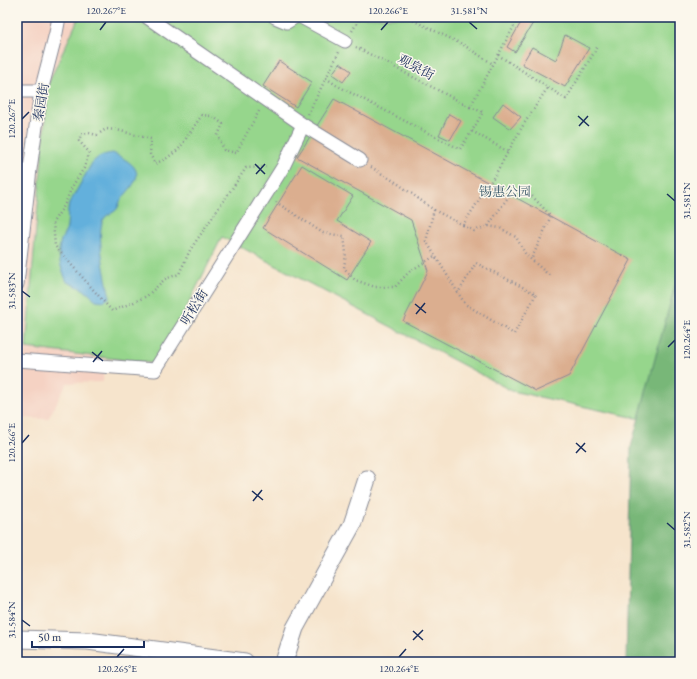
<svg xmlns="http://www.w3.org/2000/svg" width="697" height="679" font-family="'EB Garamond','Noto Serif SC',serif">
	<style>
		.built { fill: #f5d2c3 }
		.green { fill: #96d68c; stroke: #588275 }
		.forest { fill: #78b778; stroke: #4a736b }
		.water { fill: #63b0dc; stroke: #3f709d }
		.building { fill: #dbae8f }
		.lines { fill: none; stroke-linecap: round; stroke-linejoin: round }
		.pedestrian-casing { stroke: #888a95; stroke-width: 15 }
		.minor-casing { stroke: #888a95; stroke-width: 19 }
		.path { stroke: #888a95; stroke-width: 2.5; stroke-dasharray: 1 3; stroke-linecap: butt }
		.pedestrian { stroke: #fff; stroke-width: 13 }
		.minor { stroke: #fff; stroke-width: 17 }
		.ticks { fill: none; stroke: #1b2f5e; stroke-width: 1.5 }
		.labels { text-anchor: middle; dominant-baseline: central; stroke-width: 3; stroke-linejoin: round; paint-order: stroke }
		.street-label { font-size: 13px; fill: #1b2f5e; stroke: #fbf7ec }
		.park-label { font-size: 13px; fill: #3a596a; stroke: #fbf7ec }
		.neatline { fill: none; stroke: #1b2f5e; stroke-width: 1.5 }
		.ticks-label { font-size: 10px; text-anchor: middle; fill: #1b2f5e }
	</style>
	<rect width="100%" height="100%" fill="#fbf7ec"/>
	<filter id="ink" filterUnits="userSpaceOnUse"><feTurbulence type="fractalNoise" baseFrequency=".025" numOctaves="2"/><feDisplacementMap in="SourceGraphic" scale="8" xChannelSelector="R" yChannelSelector="G"/><feConvolveMatrix kernelMatrix="1 2 1 2 8 2 1 2 1" color-interpolation-filters="sRGB"/></filter>
	<filter id="wash" filterUnits="userSpaceOnUse"><feTurbulence type="fractalNoise" baseFrequency=".012" numOctaves="4" result="noise"/><feDisplacementMap in="SourceGraphic" scale="16" xChannelSelector="R" yChannelSelector="G"/><feGaussianBlur stdDeviation="0.9" result="paint"/><feColorMatrix in="noise" values="0 0 0 0 0 0 0 0 0 0 0 0 0 0 0 0 0 1.4 0 .05"/><feComposite in="paint" operator="in"/></filter>
	<g filter="url(#wash)">
		<rect width="100%" height="100%" fill="#f6e4cc"/>
		<path class="built" d="M17 17H79L48 84 26 348 104 358 103 382 67 383 48 419 17 418Z"/>
		<path class="green" d="M79 17H680V439L655 422 512 391 222 237 158 364 26 348 48 84Z"/>
		<path class="forest" d="M680 267V662H626L631 447Z"/>
		<path class="water" d="M113 153C124 159 144 167 134 183 131 189 125 194 121 200 119 203 119 206 117 209 112 215 105 213 102 223 97 239 106 279 110 297L104 301 96 300 83 289 67 282C61 268 56 256 61 240 63 235 67 231 67 226 68 218 67 211 69 204L92 163C98 156 104 154 113 153Z"/>
		<g id="blocks">
			<g class="building">
				<path d="M524 17 533 23 515 52 507 47Z"/>
				<path d="M565 35 589 48 565 87 522 64 532 47 556 60Z"/>
				<path d="M279 61 312 82 296 107 263 86Z"/>
				<path d="M340 63 351 71 343 82 332 74Z"/>
				<path d="M334 99 631 260 569 376 536 391 403 321 428 271 411 220 297 157Z"/>
				<path d="M503 103 521 117 510 129 493 117Z"/>
				<path d="M449 114 461 121 450 140 439 135Z"/>
				<path d="M302 165 353 196 337 221 371 242 347 280 263 228Z"/>
			</g>
		</g>
	</g>
	<g filter="url(#ink)">
		<use href="#blocks" fill-opacity="0" stroke="#888a95" stroke-width="1"/>
		<g class="lines">
			<defs>
				<g id="pedestrian">
					<path d="M147 17 303 125 360 160"/>
					<path d="M275 17 287 22 295 17"/>
					<path d="M301 17 345 41"/>
					<path d="M17 91H41"/>
					<path d="M17 284 30 169 41 91 56 33 59 17"/>
					<path d="M17 360 155 370 283 167 303 125"/>
				</g>
				<g id="minor">
					<path d="M17 639 88 641 245 662"/>
					<path d="M284 662 295 628 352 525 367 479"/>
				</g>
			</defs>
			<use href="#pedestrian" class="pedestrian-casing"/>
			<use href="#minor" class="minor-casing"/>
			<g class="path">
				<path d="M406 17 462 44 493 64"/>
				<path d="M352 31 361 17"/>
				<path d="M356 47 470 107 519 17"/>
				<path d="M498 55 566 99 598 46"/>
				<path d="M326 78 336 85 426 132 460 149 472 131"/>
				<path d="M470 107 483 112 472 131 508 152"/>
				<path d="M259 111 236 153 224 150 218 135 223 124 212 116 202 115 179 149 167 158 155 164 150 154 151 139 117 130 106 129 97 135 89 133 81 134 79 141 89 152 84 168 72 187 64 206 53 222 55 246 112 311 134 302 147 296 165 279 179 274 190 250 246 168 266 167"/>
				<path d="M308 114 339 52"/>
				<path d="M371 167 397 183 434 210 426 241 465 304 514 334 536 294 476 263 458 293"/>
				<path d="M276 202 323 233 344 236 346 253 344 268 355 280 375 287H395L410 271 435 256"/>
				<path d="M434 210 463 225 495 175 522 127 548 87"/>
				<path d="M463 225 474 231 488 226 500 228 516 237 526 255 550 276"/>
				<path d="M488 226 513 190 531 195 551 216 531 260"/>
			</g>
			<use href="#pedestrian" class="pedestrian"/>
			<use href="#minor" class="minor"/>
		</g>
	</g>
	<path class="ticks" d="M469 22 477 29M100 30 106 22M381 30 388 22M578 116 589 126M22 119 29 112M579 126 588 116M255 164 265 174M256 174 265 164M667 194 675 201M22 291 30 297M415 304 426 313M416 314 425 303M668 347 675 340M92 352 103 361M93 362 102 351M22 443 29 435M576 443 586 452M576 453 585 443M252 491 263 500M253 501 262 490M667 523 675 530M22 620 30 626M413 631 423 640M413 640 423 630M117 657 124 649M399 657 406 649"/>
	<g class="labels">
		<g class="street-label">
			<text transform="translate(416 67) rotate(28)">观泉街</text>
			<text transform="translate(41 102) rotate(-80)">秦园街</text>
			<text transform="translate(194 307) rotate(-58)">听松街</text>
		</g>
		<g class="park-label">
			<text x="505" y="191">锡惠公园</text>
		</g>
	</g>
	<rect width="697" height="679" fill="none" stroke="#fbf7ec" stroke-width="44"/>
	<path d="M32 641v6h112v-6" fill="none" stroke="#1b2f5e" stroke-width="2"/>
	<text x="38" y="641" font-size="12" fill="#1b2f5e" stroke="#fbf7ec" stroke-width="3" paint-order="stroke">50 m</text>
	<rect x="22" y="22" width="653" height="635" class="neatline"/>
	<g class="ticks-label">
		<text x="106" y="14">120.267°E</text>
		<text x="388" y="14">120.266°E</text>
		<text x="469" y="14">31.581°N</text>
		<text transform="translate(11 119) rotate(-90)" y="4">120.267°E</text>
		<text transform="translate(686 201) rotate(-90)" y="4">31.581°N</text>
		<text transform="translate(11 291) rotate(-90)" y="4">31.583°N</text>
		<text transform="translate(686 340) rotate(-90)" y="4">120.264°E</text>
		<text transform="translate(11 443) rotate(-90)" y="4">120.266°E</text>
		<text transform="translate(686 530) rotate(-90)" y="4">31.582°N</text>
		<text transform="translate(11 620) rotate(-90)" y="4">31.584°N</text>
		<text x="117" y="672">120.265°E</text>
		<text x="399" y="672">120.264°E</text>
	</g>
</svg>
